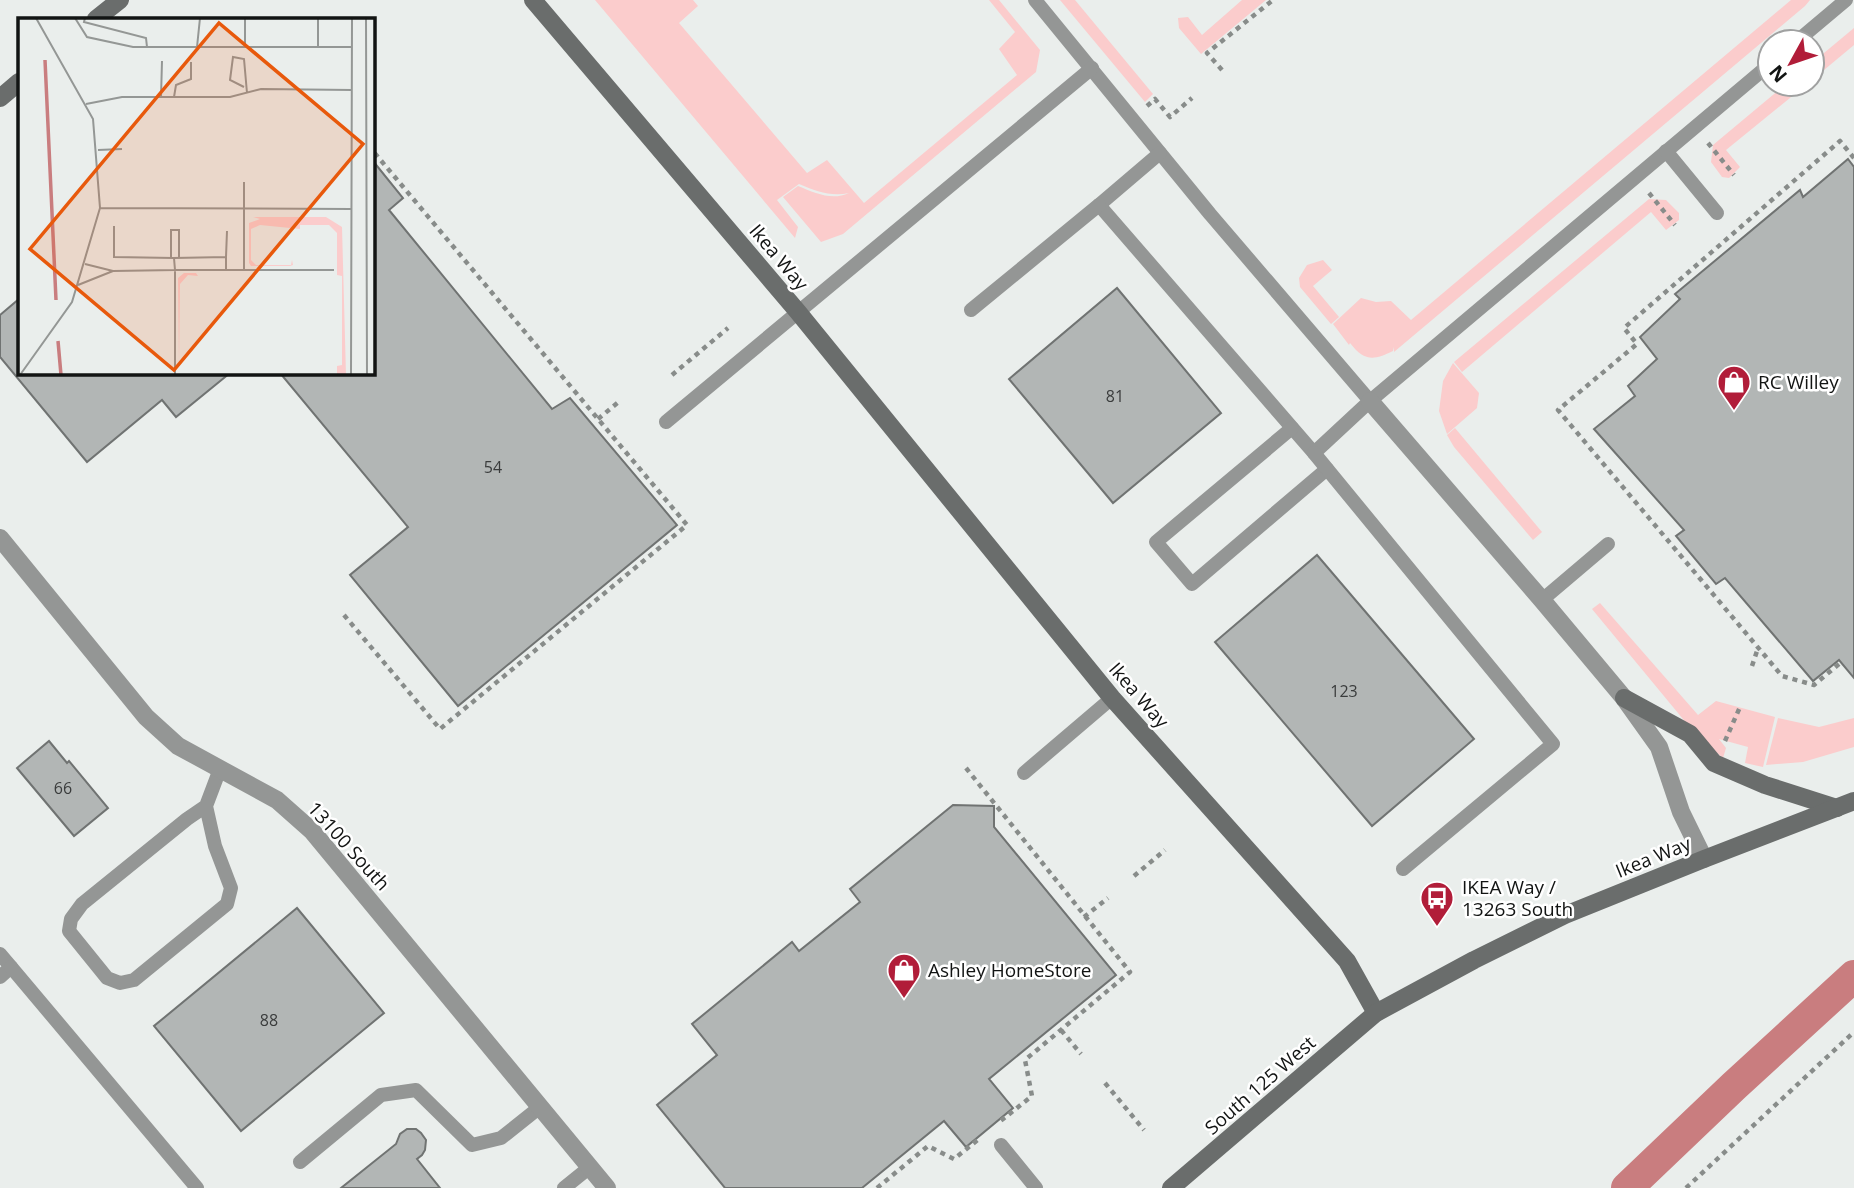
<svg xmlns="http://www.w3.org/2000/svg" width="1854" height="1188" font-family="'Open Sans',sans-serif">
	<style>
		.green { fill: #fbcccc }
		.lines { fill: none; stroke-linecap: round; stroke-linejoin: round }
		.canal { stroke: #c97d7f; stroke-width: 32 }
		.building { fill: #b2b6b5; stroke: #707372; stroke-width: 2 }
		.path { stroke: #888c8a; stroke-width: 4.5; stroke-dasharray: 5 5; stroke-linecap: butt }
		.lane { stroke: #949695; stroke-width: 14 }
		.street { stroke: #949695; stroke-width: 18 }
		.secondary { stroke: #6a6d6c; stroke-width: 18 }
		.labels { text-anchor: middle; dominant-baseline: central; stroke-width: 5; stroke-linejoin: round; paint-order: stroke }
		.number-label { font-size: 16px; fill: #3a3c3c }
		.street-label { font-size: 19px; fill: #121413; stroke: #fff }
		.poi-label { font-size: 19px; fill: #121413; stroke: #fff; text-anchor: start }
		.inset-river { fill: none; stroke: #c97d7f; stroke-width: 3.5 }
		.inset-road { fill: none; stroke: #949795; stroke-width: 2 }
		.view { fill: #e8590c; fill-opacity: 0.15; stroke: #e8590c; stroke-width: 3.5 }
		.inset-edge { fill: none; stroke: #121413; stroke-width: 3.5 }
	</style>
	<rect width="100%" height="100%" fill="#eaeeec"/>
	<g class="green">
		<path d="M595 0H693L698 6 679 23 807 173 827 160 864 203 1017 75 999 49 1015 32 989 0H999L1040 50 1036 72 843 234 821 242 783 197 798 186C815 193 832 201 849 193 831 197 816 191 799 184L777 200 798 227 795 238Z"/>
		<path d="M1060 0H1075L1153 94 1145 102Z"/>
		<path d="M1242 0H1266L1201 54 1179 28 1178 18 1188 17 1202 35Z"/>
		<path d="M1791 0H1810L1805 6 1394 352V347L1393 351C1373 361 1364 361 1350 343L1349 345 1333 324 1361 298 1376 302 1391 301 1411 320Z"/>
		<path d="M1854 28V45L1812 80V63Z"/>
		<path d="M1786 84H1807L1726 150 1740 167 1729 178 1722 177 1711 162 1713 145Z"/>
		<path d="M1649 199 1666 200 1679 213V220L1666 230 1651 212 1462 372 1454 362Z"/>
		<path d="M1323 260 1332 270 1313 286 1339 317 1331 324 1300 287 1299 278 1307 265Z"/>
		<path d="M1453 363 1479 393 1477 408 1447 434 1439 411 1443 381Z"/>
		<path d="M1455 428 1542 532 1533 540 1454 447 1447 435Z"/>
		<path d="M1600 603 1698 715 1716 701 1775 717 1763 767 1745 763 1748 747 1719 739 1726 748 1723 758 1697 736 1592 609Z"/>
		<path d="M1778 718 1819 727 1854 718V747L1803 762 1766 765Z"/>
	</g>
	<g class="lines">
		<path class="canal" d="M1627 1188 1734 1086 1854 976"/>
	</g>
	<g class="building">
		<path d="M1848 159 1854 167V678L1839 660 1813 681 1725 578 1716 584 1676 536 1684 530 1594 429 1635 396 1628 386 1657 359 1640 337 1680 299 1675 294 1800 190 1803 197Z"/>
		<path d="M373 161 403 198 389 210 552 409 570 398 677 525 458 706 350 575 408 527 280 373H373Z"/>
		<path d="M1117 288 1221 413 1113 503 1009 379Z"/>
		<path d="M19 299V373H230L176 417 162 400 87 462 0 357V315Z"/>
		<path d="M1317 555 1474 739 1372 826 1215 642Z"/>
		<path d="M49 741 67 763 69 761 108 808 74 836 17 768Z"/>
		<path d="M953 805 994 806V827L1116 975 989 1079 1013 1108 966 1147 944 1121 862 1188H725L657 1105 717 1055 692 1024 792 942 799 951 860 902 850 889Z"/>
		<path d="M297 908 384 1013 241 1131 154 1026Z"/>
		<path d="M407 1129H416L421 1133 426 1140 425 1150 422 1155 417 1159 440 1188H341L396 1144 400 1134Z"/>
	</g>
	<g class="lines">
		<g class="path">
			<path d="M1222 70 1207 53 1273 0"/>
			<path d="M1147 106 1155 99 1170 117 1192 98"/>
			<path d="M1708 143 1734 175"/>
			<path d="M1649 193 1675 225"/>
			<path d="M672 375 728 328"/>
			<path d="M598 419 621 400"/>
			<path d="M344 615 440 729 687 525 373 151"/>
			<path d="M1839 664 1814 685 1782 676 1558 410 1637 344 1624 328 1840 141 1854 158"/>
			<path d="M1752 666 1758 648"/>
			<path d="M1725 741 1740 707"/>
			<path d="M966 768 1130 972 1025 1060 1032 1096 998 1123"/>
			<path d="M1134 876 1165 850"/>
			<path d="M1084 917 1108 898"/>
			<path d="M1061 1030 1081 1054"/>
			<path d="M1105 1083 1144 1130"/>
			<path d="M877 1188 928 1146 954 1159 980 1138"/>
			<path d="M1686 1188 1854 1032"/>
		</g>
		<g class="lane">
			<path d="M1035 0 1210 214 1370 401 1770 64"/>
			<path d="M1796 42 1846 0"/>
			<path d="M1666 151 1717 213"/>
			<path d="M1160 153 1099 205 1314 453 1370 401"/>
			<path d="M971 310 1099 205"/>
			<path d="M666 422 1092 68"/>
			<path d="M1292 428 1156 542 1192 584 1327 469"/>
			<path d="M1314 453 1553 744 1403 869"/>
			<path d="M1542 600 1608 544"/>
			<path d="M1024 773 1112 698"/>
			<path d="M206 806 187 819 82 904 71 919 69 931 107 978 120 983 134 980 227 904 231 888 215 846 206 806 220 769"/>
			<path d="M0 954 11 967 0 977"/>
			<path d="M11 967 197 1188"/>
			<path d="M1001 1145 1036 1188"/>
			<path d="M300 1162 381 1095 416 1090 472 1145 501 1138 540 1107"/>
			<path d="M564 1188 590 1167"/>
		</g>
		<g class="street">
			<path d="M1370 401 1542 600 1624 698 1659 747 1681 812 1704 859"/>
			<path d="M0 538 146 717 178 746 277 800 312 831 607 1188"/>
		</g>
		<g class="secondary">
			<path d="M533 0 798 312 1112 698 1347 961 1376 1013"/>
			<path d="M96 19 120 0"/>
			<path d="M0 98 19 82"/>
			<path d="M1624 698 1690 734 1714 763 1765 785 1837 808"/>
			<path d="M1171 1188 1376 1013 1474 960 1565 915 1704 859 1854 801"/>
		</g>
	</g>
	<defs>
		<symbol id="shop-pin" viewBox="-11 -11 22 30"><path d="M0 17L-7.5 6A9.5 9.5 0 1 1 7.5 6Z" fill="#b11d39" stroke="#fff"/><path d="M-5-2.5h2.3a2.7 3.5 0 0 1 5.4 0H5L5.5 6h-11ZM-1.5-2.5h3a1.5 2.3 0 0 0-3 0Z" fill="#fff"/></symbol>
		<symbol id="bus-pin" viewBox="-11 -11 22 30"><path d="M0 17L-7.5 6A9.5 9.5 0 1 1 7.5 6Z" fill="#b11d39" stroke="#fff"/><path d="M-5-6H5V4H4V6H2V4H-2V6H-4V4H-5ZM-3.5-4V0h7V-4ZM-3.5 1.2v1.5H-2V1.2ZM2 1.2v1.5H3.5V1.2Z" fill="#fff"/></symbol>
	</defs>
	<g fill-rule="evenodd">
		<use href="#shop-pin" x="1715" y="363" width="38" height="52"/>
		<use href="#bus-pin" x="1418" y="879" width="38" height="52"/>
		<use href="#shop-pin" x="885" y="951" width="38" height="52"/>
	</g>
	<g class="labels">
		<g class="number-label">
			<text x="1115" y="396">81</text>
			<text x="493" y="467">54</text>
			<text x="1344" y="691">123</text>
			<text x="63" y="788">66</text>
			<text x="269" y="1020">88</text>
		</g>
		<g class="street-label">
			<text transform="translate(779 257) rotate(50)">Ikea Way</text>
			<text transform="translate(1139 695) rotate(49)">Ikea Way</text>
			<text transform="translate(349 846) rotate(48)">13100 South</text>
			<text transform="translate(1653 857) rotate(-22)">Ikea Way</text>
			<text transform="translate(1260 1085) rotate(-41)">South 125 West</text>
		</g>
		<g class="poi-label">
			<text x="1758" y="382">RC Willey</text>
			<text x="1462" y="887">IKEA Way /<tspan x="1462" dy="22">13263 South</tspan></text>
			<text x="928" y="970">Ashley HomeStore</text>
		</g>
	</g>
	<g transform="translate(18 18)">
		<rect width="357" height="357" fill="#eaeeec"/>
		<path d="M235 199H308L324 209 328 357H319V348L324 347V258L319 257V215L311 207H282V211L242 207 233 211V242L238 247H273L274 242 275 247 272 248H233L231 245V205L242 201ZM166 255H178L180 258 170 257 162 266 161 347 160 260Z" fill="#fbcccc"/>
		<path class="inset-river" d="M27 42 38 282M40 323 43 357"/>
		<path class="inset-road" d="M57 0 69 19 115 29H227M67 0 66 4 128 20 129 29M227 0V29H334M300 0V29M348 0 349 357M179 29 182 0M226 69 212 62 215 39 226 41 229 75M143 79 144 43M156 79 158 67 173 61V44M68 86 104 79H212L243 71 334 72M80 132 104 131M82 190 333 191M96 208V239L156 240M208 239 209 213M153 240V212H161V240M67 246 95 253 157 252 156 240 208 239V252M226 252V164M60 267 95 253M2 357 54 284 82 190 75 101 18 0M157 357V252H316M333 357 334 0"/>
		<path class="view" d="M201 5 345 126 156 352 12 231Z"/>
		<rect width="357" height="357" class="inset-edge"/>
	</g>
	<g transform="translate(1791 63) rotate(230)"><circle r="33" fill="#ffffff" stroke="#a0a1a1" stroke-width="2"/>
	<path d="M0-5L12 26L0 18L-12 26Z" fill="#b11d39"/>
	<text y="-10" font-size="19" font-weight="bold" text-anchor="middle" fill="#121413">N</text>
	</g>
</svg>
